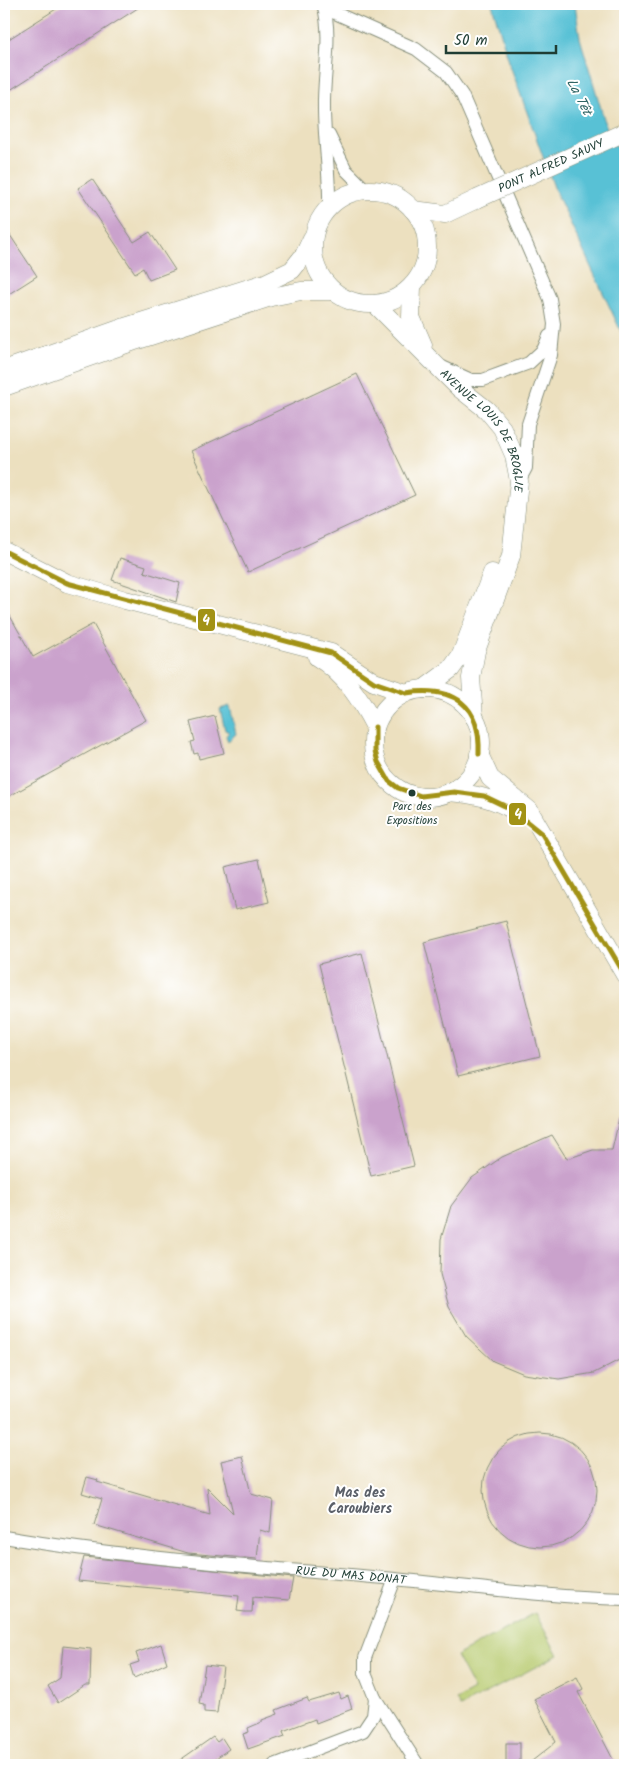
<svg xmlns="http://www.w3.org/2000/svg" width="629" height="1769" font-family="Kalam,sans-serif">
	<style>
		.green { fill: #b7ca6e; stroke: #6b8451 }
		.water { fill: #59c1d5; stroke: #3c7f84 }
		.building { fill: #caa2cc }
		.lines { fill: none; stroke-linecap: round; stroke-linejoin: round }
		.minor-casing { stroke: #868e7a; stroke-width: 14 }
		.secondary-casing { stroke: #868e7a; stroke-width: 19 }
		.minor { stroke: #fff; stroke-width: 12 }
		.secondary { stroke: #fff; stroke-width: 18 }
		.secondary-bridge-casing { stroke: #868e7a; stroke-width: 19; stroke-linecap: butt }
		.secondary-bridge { stroke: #fff; stroke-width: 18 }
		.bus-1-casing { stroke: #fff; stroke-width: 9 }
		.bus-1 { stroke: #a29215; stroke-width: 5 }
		.bus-dot { fill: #1f3d34; stroke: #fff; stroke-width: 2 }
		.labels { text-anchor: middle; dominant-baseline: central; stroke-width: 4; stroke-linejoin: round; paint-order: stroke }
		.bus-label { font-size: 11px; fill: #1f3d34; stroke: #fff }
		.street-label { font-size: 12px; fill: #1f3d34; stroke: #fff }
		.water-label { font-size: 14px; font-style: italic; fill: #306564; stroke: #fff }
		.neighbourhood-label { font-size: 14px; font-weight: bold; fill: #5b6069; stroke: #fff }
		.line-badge { stroke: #fff; stroke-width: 2 }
		.badge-label { font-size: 14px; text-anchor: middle; font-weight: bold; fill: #fff }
	</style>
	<rect width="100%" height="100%" fill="#fff"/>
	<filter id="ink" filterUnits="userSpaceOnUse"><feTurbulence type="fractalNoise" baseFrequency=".02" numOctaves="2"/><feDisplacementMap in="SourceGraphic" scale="10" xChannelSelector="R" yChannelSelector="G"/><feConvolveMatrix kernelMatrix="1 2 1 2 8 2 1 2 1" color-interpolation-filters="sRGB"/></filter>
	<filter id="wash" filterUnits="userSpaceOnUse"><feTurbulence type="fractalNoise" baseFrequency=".0096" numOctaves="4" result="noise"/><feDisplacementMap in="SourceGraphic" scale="20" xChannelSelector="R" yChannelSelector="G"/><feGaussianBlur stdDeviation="1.12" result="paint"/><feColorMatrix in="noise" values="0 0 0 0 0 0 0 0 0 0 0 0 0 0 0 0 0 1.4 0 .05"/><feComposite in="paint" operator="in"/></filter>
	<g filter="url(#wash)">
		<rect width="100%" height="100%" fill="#ece0bf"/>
		<path class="green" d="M535 1613 558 1655 460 1707 456 1700 474 1690 456 1656Z"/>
		<g class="water">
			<path d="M492 4H575L580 38 610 139 625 155V340L555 190 510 65Z"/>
			<path d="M230 706 236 734 228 741 226 736 229 732 225 730 220 709Z"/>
		</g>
		<g id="blocks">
			<g class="building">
				<path d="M64 4H144L4 94V42Z"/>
				<path d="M92 179 134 242 150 232 175 270 149 280 143 268 135 273 78 188Z"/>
				<path d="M4 226 37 276 4 297Z"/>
				<path d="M357 374 415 495 248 572 191 451Z"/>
				<path d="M120 558 146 566 144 572 180 583 176 602 112 580Z"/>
				<path d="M4 605 33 657 93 624 146 720 4 799Z"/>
				<path d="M215 716 224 753 199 759 198 753 194 754 191 742 195 741 190 722Z"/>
				<path d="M259 859 269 902 235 910 225 867Z"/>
				<path d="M506 921 540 1056 458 1076 424 942Z"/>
				<path d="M362 953 414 1166 371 1176 319 964Z"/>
				<path d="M620 1115H625V1357L594 1373 559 1379 524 1374 493 1361 466 1336 449 1307 440 1274 441 1239 451 1206 472 1178 502 1157 552 1135 567 1159 593 1150H612Z"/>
				<circle cx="540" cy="1490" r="57"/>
				<path d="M242 1456 251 1494 273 1500 270 1533 260 1530 257 1559 188 1553 94 1525 102 1499 82 1493 87 1477 98 1480 97 1482 210 1515 207 1487 233 1513 221 1461Z"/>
				<path d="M84 1557 293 1578 289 1600 253 1597 252 1612H245L237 1611 239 1596 78 1581Z"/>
				<path d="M161 1644 167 1663 134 1678 130 1665 139 1662 136 1653Z"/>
				<path d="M63 1646 91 1649 90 1685H85L58 1703 48 1686 60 1678Z"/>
				<path d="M205 1665 223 1667 217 1713 204 1712V1705L199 1704Z"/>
				<path d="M577 1677 583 1689 578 1692 616 1765H527L556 1742 534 1699Z"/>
				<path d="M339 1693 341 1699 348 1696 352 1709 316 1723 315 1719 283 1731 285 1736 248 1749 243 1734 249 1732 248 1728 262 1722V1720L278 1714 276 1710 307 1698 309 1702Z"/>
				<path d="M213 1737 217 1742 222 1738 229 1749 206 1765H173Z"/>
				<rect x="506" y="1743" width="14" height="22"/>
			</g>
		</g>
	</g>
	<g filter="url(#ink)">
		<use href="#blocks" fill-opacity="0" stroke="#868e7a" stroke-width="1"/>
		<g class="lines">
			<defs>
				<g id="minor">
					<path d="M323 4C333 37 323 74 324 108 324 141 330 174 329 207"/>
					<path d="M324 8 416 49 446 72 462 95 550 299 554 324 551 355 528 424 526 468 519 481"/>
					<path d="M329 135 346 170 366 190"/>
					<path d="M440 366 471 380H483L529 363 543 350 549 336"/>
					<path id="s1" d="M4 1537C133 1559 264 1567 395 1579 472 1587 548 1597 625 1599"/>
					<path d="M395 1579 365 1658V1673L375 1698 418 1765"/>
					<path d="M274 1765 363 1731 373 1716 375 1698"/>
				</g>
				<g id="secondary">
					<circle cx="370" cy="247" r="57"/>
					<path d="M413 210 445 214 477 199"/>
					<path d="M412 286 411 317 423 345"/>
					<path id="s2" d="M375 304 459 388 487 410 502 428 514 455 519 481 511 556 476 651 471 678 474 717"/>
					<path d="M4 370 128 326 265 283 292 270 304 255 312 238"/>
					<path d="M4 387 132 342 271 297 301 291H333"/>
					<path d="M4 551 67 583 125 600 331 653 374 682 406 693"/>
					<path d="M317 657C344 673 361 700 375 727"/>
					<path d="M424 689 451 669 461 655 492 573"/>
					<circle cx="427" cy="743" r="54"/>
					<path d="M479 754 490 778 529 810 625 975"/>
					<path d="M449 792C474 794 493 798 515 811"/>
				</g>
			</defs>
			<use href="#minor" class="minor-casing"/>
			<use href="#secondary" class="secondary-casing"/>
			<use href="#minor" class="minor"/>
			<use href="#secondary" class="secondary"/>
			<defs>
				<g id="secondary-bridge">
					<path id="s3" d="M477 199 625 132"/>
				</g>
			</defs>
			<use href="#secondary-bridge" class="secondary-bridge-casing"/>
			<use href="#secondary-bridge" class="secondary-bridge"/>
			<defs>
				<g id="bus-1">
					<path d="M4 551 67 583 331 653 374 682 406 693"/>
					<path d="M406 693C454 686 481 704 479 754"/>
					<path d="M375 727V751L378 762 389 781 398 788 421 796 454 792 484 796 511 809 542 834 625 975"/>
				</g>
			</defs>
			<use href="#bus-1" class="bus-1-casing"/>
			<use href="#bus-1" class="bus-1"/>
		</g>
	</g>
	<circle class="bus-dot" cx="412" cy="793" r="4.5"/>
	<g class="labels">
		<g class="bus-label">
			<text x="412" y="807">Parc des<tspan x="412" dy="14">Expositions</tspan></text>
		</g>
		<g class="street-label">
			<text stroke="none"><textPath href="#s3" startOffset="81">PONT ALFRED SAUVY</textPath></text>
			<text stroke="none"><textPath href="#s2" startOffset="170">AVENUE LOUIS DE BROGLIE</textPath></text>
			<text stroke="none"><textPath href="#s1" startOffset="349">RUE DU MAS DONAT</textPath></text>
		</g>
		<g class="water-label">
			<text transform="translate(579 97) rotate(63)">La Têt</text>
		</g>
		<g class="neighbourhood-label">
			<text x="360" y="1493">Mas des<tspan x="360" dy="16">Caroubiers</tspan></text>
		</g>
	</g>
	<g class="line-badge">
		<rect x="197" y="608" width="19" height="24" rx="5" fill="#a29215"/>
		<rect x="508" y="802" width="19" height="24" rx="5" fill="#a29215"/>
	</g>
	<g class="badge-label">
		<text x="206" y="625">4</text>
		<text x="518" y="819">4</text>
	</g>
	<rect width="629" height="1769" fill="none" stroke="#fff" stroke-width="20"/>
	<path d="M446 45v8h110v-8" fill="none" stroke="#1f3d34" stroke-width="2.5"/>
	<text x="454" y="45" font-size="15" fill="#1f3d34" stroke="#ffffff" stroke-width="4" paint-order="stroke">50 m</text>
</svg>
